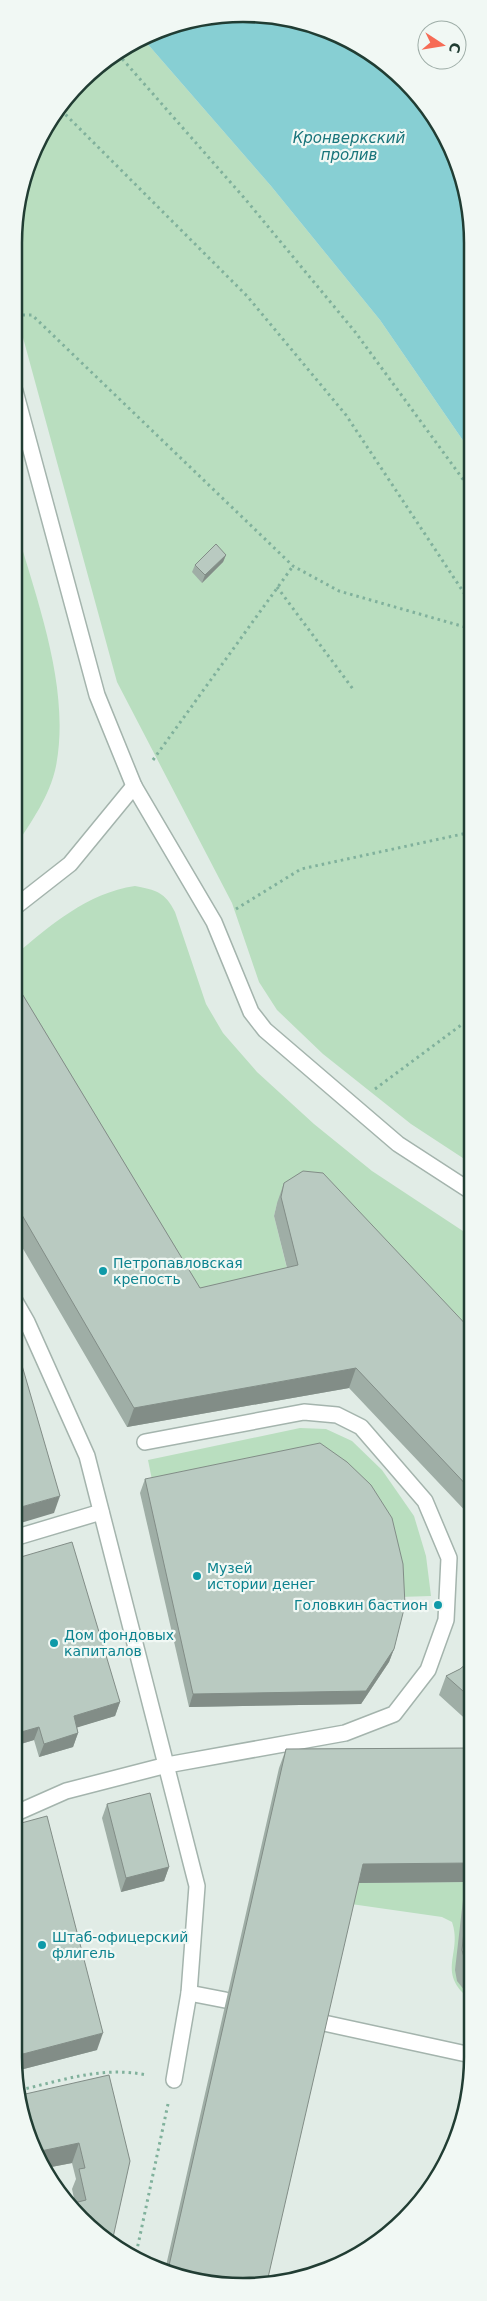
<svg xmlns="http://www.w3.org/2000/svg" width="487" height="2301" font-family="'DejaVu Sans',sans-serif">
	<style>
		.green { fill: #b9debf }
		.water { fill: #87cfd3 }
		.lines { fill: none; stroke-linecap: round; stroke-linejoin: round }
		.lane-casing { stroke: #a4b4ad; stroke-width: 18 }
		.path { stroke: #80b19c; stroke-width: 3; stroke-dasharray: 2.5 4; stroke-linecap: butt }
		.lane { stroke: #fff; stroke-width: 15 }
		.wall { fill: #9faea6 }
		.shaded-wall { fill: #828d87 }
		.building { fill: #b9cac1; stroke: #828d87 }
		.culture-dot { fill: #0f9aa8; stroke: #f1f8f4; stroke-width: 2 }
		.labels { text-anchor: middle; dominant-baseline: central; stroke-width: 4.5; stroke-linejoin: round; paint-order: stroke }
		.culture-label { font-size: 14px; fill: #0d838f; stroke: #f1f8f4; text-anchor: start }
		.water-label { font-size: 15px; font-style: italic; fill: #19757b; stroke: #f1f8f4 }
		.rim { fill: none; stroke: #213d33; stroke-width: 2.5 }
	</style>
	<rect width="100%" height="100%" fill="#e1ece6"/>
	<g class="green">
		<path d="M145 41 271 186 380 320 473 455 472 1164 411 1124 323 1054 277 1010 259 982 232 903 117 682 16 312V214L44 129 103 61Z"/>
		<path d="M15 524C36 599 71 687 56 766 50 796 31 822 15 847Z"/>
		<path d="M135 886C156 890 165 892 175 912L206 1004 223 1033 257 1072 314 1124 372 1171 472 1237V1357L286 1196 277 1203 274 1216 291 1285 193 1308 15 1014V955C51 925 87 893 135 886Z"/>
		<path d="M300 1428 326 1429 352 1441 382 1470 414 1516 426 1556 431 1596 399 1597 154 1490 148 1460Z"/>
		<path d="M465 1882V1991L471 1994V2000C435 1972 463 1954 452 1922L442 1917 351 1904 356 1883Z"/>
	</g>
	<path class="water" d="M273 16 345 37 406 81 450 142 473 228V455L380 320 271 186 145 41 184 22Z"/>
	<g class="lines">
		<defs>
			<g id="lane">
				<path d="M15 391 97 695 134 786 214 922 251 1012 265 1030 398 1144 472 1192"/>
				<path d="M15 907 70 864 134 786"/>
				<path d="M15 1301 27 1322 87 1456 197 1886 189 1993 174 2080"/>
				<path d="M14 1538 101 1512"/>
				<path d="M14 1814 66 1791 167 1765 345 1733 394 1714 428 1670 446 1620 449 1558 425 1501 361 1427 337 1415 304 1412 145 1442"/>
				<path d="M189 1993 225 2000"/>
				<path d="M324 2023 471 2055"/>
			</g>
		</defs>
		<use href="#lane" class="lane-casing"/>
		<g class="path">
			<path d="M118 54 246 200 356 333 473 493"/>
			<path d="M61 110 247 296 346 415 472 605"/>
			<path d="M16 315H32L293 566 339 591 472 629"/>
			<path d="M277 587 353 689"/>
			<path d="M153 760 293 566"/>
			<path d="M236 909 301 869 472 832"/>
			<path d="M375 1089 472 1017"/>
			<path d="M20 2090C64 2080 102 2066 147 2075"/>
			<path d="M135 2259 168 2104"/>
		</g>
		<use href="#lane" class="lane"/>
	</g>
	<g class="wall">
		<path d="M226 555 223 562 202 583 192 572 195 565Z"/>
		<path d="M15 982 200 1288 287 1268 274 1216 277 1203 284 1183 472 1331V1518L349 1388 127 1427 15 1235Z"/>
		<path d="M145 1479 394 1649 389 1662 361 1704 189 1707 140 1493Z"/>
		<path d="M14 1559 120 1702 115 1716 77 1727 78 1733 73 1747 39 1757 34 1740 14 1746Z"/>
		<path d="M472 1659V1725L439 1695 446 1676 460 1669Z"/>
		<path d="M472 1748 471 1993 465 1991 457 1981 455 1970 465 1882 359 1883 229 2287 165 2270 279 1768 286 1749Z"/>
		<path d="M107 1804 169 1867 164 1881 121 1892 102 1818Z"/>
		<path d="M14 1825 97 2050 16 2071 14 2058Z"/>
		<path d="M109 2075 112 2242 75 2203 72 2189 76 2179 72 2163 46 2168 31 2145Z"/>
	</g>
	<g class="shaded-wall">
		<path d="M226 555 223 562 202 583 205 575Z"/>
		<path d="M356 1368 349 1388 127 1427 134 1408Z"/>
		<path d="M60 1496 54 1513 14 1525V1509Z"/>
		<path d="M394 1649 389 1662 361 1704 189 1707 193 1694Z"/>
		<path d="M120 1702 115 1716 69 1730 74 1716Z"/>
		<path d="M39 1727 34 1740 14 1746V1734Z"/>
		<path d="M78 1733 73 1747 39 1757 44 1744Z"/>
		<path d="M471 1863 465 1882 356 1883 363 1864Z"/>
		<path d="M169 1867 164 1881 121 1892 126 1878Z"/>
		<path d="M103 2033 97 2050 16 2071 23 2054Z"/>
		<path d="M79 2143 72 2163 46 2168 36 2152Z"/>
	</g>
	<g class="building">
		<path d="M216 544 226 555 205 575 195 565Z"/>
		<path d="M15 982 200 1288 298 1265 281 1197 284 1183 303 1171 323 1173 472 1331V1491L356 1368 134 1408 15 1203Z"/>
		<path d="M14 1338 60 1496 14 1509Z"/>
		<path d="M320 1443 347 1462 371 1485 392 1518 403 1564 405 1605 394 1649 366 1691 193 1694 145 1479Z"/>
		<path d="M72 1542 120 1702 74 1716 78 1733 44 1744 39 1727 14 1734V1559Z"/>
		<path d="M472 1659V1699L446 1676 460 1669Z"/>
		<path d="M472 1748 471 1863 363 1864 267 2282 229 2287 168 2270 286 1749Z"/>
		<path d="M150 1793 169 1867 126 1878 107 1804Z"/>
		<path d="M47 1816 103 2033 23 2054 14 2019V1825Z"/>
		<path d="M471 1864V1970L465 1961 462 1950Z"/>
		<path d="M109 2075 130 2161 112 2242 81 2220 70 2204 86 2200 79 2169 85 2168 79 2143 36 2152 31 2145 21 2095Z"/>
	</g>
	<g class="culture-dot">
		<circle cx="103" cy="1271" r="5"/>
		<circle cx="197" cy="1576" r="5"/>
		<circle cx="438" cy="1605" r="5"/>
		<circle cx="54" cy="1643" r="5"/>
		<circle cx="42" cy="1945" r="5"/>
	</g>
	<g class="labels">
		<g class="culture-label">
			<text x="113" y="1263">Петропавловская<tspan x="113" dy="16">крепость</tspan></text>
			<text x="207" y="1568">Музей<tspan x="207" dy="16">истории денег</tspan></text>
			<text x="428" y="1605" text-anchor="end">Головкин бастион</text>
			<text x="64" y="1635">Дом фондовых<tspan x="64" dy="16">капиталов</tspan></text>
			<text x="52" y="1937">Штаб-офицерский<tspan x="52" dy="16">флигель</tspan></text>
		</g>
		<g class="water-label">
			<text x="349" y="138">Кронверкский<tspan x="349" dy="17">пролив</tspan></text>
		</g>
	</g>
	<path d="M0 0H487V2301H0ZM243 22H243A221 221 0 0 1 464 243V2057A221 221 0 0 1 243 2278H243A221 221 0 0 1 22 2057V243A221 221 0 0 1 243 22Z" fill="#f1f8f4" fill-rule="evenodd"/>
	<path class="rim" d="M243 22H243A221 221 0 0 1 464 243V2057A221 221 0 0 1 243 2278H243A221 221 0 0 1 22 2057V243A221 221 0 0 1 243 22Z"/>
	<g transform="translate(442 45) rotate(102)"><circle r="24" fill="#f1f8f4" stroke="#9eada7"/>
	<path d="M0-4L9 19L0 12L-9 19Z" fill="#f66b55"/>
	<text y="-8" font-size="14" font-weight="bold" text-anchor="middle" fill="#213d33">С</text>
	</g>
</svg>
